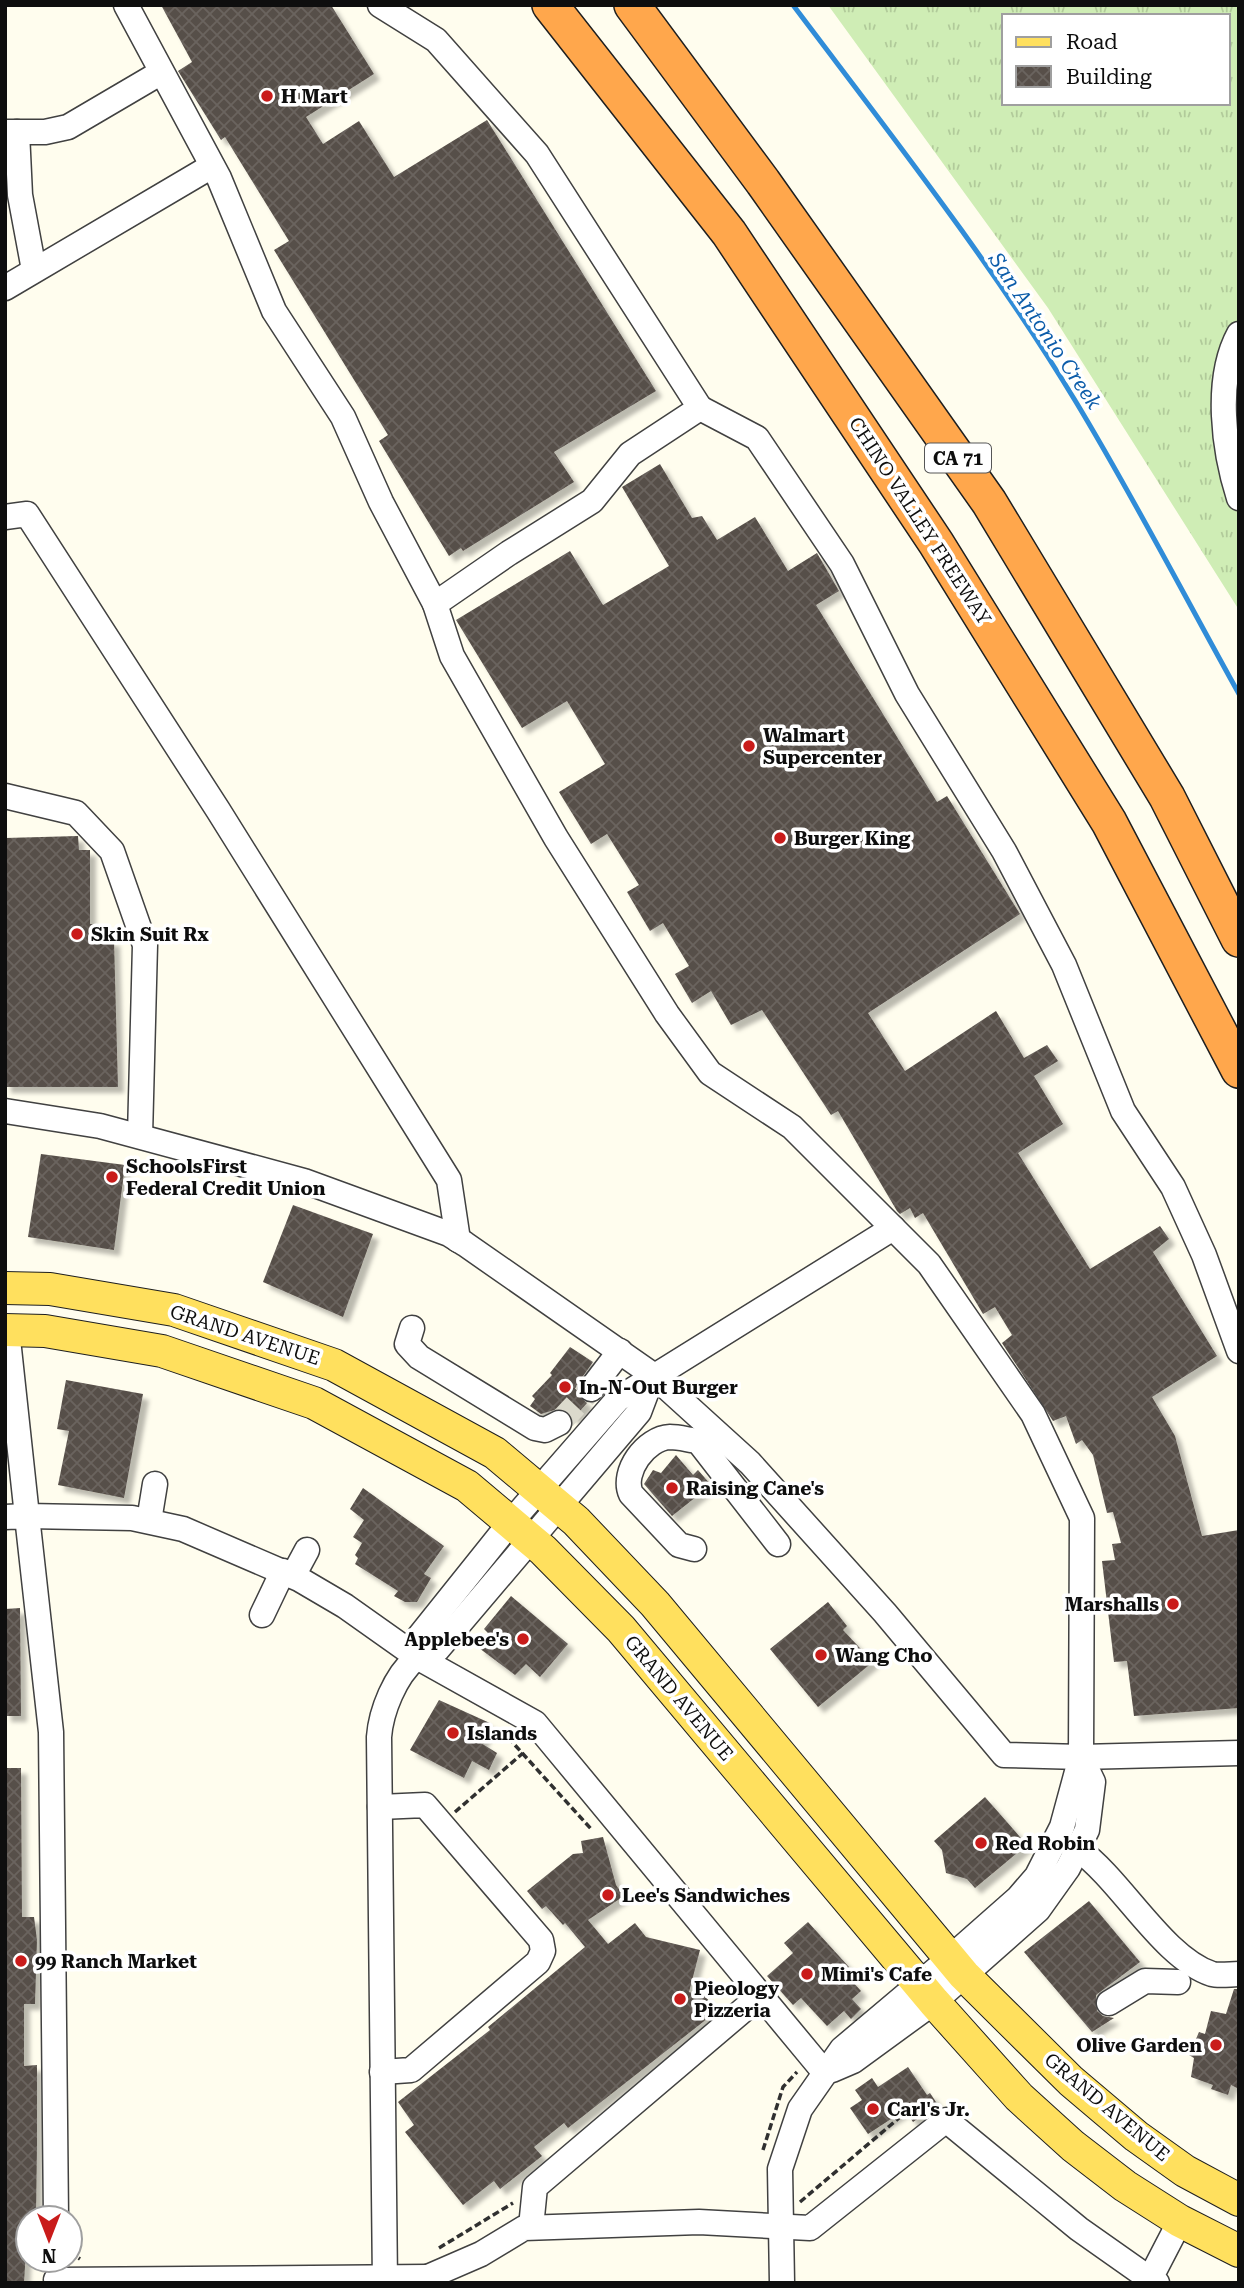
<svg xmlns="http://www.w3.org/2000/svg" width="1244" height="2288" font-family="'Roboto Serif',serif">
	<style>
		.grass { fill: url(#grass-tufts); fill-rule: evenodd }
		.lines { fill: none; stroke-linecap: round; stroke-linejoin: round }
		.stream { stroke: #308cd8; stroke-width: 5 }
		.building { fill: url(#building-cross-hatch); filter: url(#shadow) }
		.minor-tunnel { stroke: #dbd9cc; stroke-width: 24; stroke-dasharray: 24 12; stroke-linecap: butt }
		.minor-casing { stroke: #414141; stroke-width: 27 }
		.major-casing { stroke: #1f1f1f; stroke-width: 34 }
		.highway-casing { stroke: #1f1f1f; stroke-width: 38 }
		.path { stroke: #303030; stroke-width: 3.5; stroke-dasharray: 7 3.5; stroke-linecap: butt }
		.minor { stroke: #fff; stroke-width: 24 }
		.major { stroke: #ffe05e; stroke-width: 32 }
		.highway { stroke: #ffa74c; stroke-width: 35 }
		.poi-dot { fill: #c91b1a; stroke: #fff; stroke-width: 2.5 }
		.labels { text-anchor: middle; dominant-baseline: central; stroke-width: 7; stroke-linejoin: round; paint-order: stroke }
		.shield { fill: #fff; stroke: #565656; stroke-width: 2 }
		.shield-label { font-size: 18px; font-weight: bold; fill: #0e0e0e }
		.poi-label { font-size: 19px; font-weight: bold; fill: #0e0e0e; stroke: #fff; text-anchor: start }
		.street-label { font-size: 19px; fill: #0e0e0e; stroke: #fff }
		.water-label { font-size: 21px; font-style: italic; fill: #0d5daa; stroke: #fff }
	</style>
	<defs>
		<pattern id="grass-tufts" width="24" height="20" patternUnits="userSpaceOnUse" patternTransform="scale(1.75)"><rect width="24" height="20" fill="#cfedb5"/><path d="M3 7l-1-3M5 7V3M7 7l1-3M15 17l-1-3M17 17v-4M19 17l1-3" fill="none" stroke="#b1ca9a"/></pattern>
		<pattern id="building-cross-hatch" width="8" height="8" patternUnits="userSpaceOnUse" patternTransform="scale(1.75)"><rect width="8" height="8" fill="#574f49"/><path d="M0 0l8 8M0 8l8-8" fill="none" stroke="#6a645f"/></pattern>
		<filter id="shadow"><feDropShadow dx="6" dy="6" stdDeviation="2" flood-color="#0004"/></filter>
	</defs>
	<rect width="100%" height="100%" fill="#fffdee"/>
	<path class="grass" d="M828 5H1239V610L1048 308ZM1004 16H1228V103H1004Z"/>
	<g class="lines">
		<path class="stream" d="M793 5C891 135 992 263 1076 402 1134 498 1185 597 1239 694"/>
	</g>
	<g class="building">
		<path d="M161 5H331L374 74 306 117 323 144 359 121 394 177 487 120 656 391 554 452 574 482 463 551 461 548 449 556 379 441 388 435 274 250 289 241 225 137 221 140 178 71 192 62Z"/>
		<path d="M660 464 692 518 702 516 717 540 755 517 788 571 817 553 839 591 816 605 937 802 947 796 1020 914 868 1013 905 1071 996 1011 1024 1058 1047 1045 1058 1061 1034 1076 1063 1124 1018 1153 1090 1269 1160 1226 1169 1239 1153 1252 1217 1356 1152 1397 1175 1436 1202 1536 1239 1530V1708L1134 1716 1127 1661 1114 1662 1102 1561 1115 1560 1112 1544 1121 1543 1113 1512 1107 1513 1093 1455 1082 1440 1076 1444 1066 1416 1053 1421 1002 1343 1012 1335 995 1307 983 1314 923 1213 915 1218 910 1208 900 1214 897 1211 838 1111 831 1115 762 1010 731 1025 711 991 692 1003 675 974 689 966 663 923 650 931 627 892 639 885 607 834 591 844 559 792 605 764 567 701 522 728 456 620 570 551 603 605 669 566 622 487Z"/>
		<path d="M78 836 79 850H90V924H105L107 940H114L118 1087H5V838Z"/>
		<path d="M41 1154 125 1165 114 1250 28 1237Z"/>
		<path d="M293 1205 373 1234 343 1317 263 1282Z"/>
		<path d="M570 1347 593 1362 576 1386 578 1395 587 1403 573 1419 568 1411 561 1408 541 1414 530 1406 535 1399 532 1396 552 1375 550 1373Z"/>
		<path d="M66 1380 143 1394 124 1498 58 1485 69 1431 57 1429Z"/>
		<path d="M676 1455 693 1475 698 1470 711 1485 672 1516 644 1484 653 1470 661 1473Z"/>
		<path d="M363 1488 444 1546 424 1574 431 1578 417 1602H405L394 1596 398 1591 355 1564 358 1558 355 1555 362 1543 353 1537 364 1520 350 1509Z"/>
		<path d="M511 1596 568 1644 540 1677 526 1664 515 1675 479 1648 488 1633 484 1629Z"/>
		<path d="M828 1602 847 1626 843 1630 873 1662 818 1707 770 1649Z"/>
		<path d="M20 1608 21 1716H5V1609Z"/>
		<path d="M439 1700 492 1724 481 1743 497 1753 489 1770 472 1761 464 1778 410 1750Z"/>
		<path d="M5 1768H21L22 1917H34L37 1940 35 2004H24V2066L37 2065V2146L36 2218H28L24 2283H5Z"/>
		<path d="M985 1797 1027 1845 975 1888 967 1879 946 1873 942 1850 934 1841Z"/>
		<path d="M603 1837 616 1885 624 1896 588 1920 608 1944 635 1923 646 1937 700 1950 689 1992 705 1996 717 2011 568 2128 564 2123 534 2147 542 2156 500 2189 494 2181 463 2205 405 2132 414 2125 398 2102 490 2030 488 2027 585 1947 565 1923 563 1925 546 1906 542 1909 527 1891 573 1854 583 1853 581 1841Z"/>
		<path d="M1089 1901 1140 1962 1096 1995 1097 2011 1103 2016 1114 2018 1092 2032 1024 1952Z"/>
		<path d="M808 1922 849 1967 844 1972 861 1991 852 1999 861 2009 851 2019 844 2011 827 2026 801 1998 793 2005 767 1976 793 1953 784 1943Z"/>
		<path d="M1234 1989H1239V2089L1231 2085 1228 2095 1211 2089 1213 2085 1191 2077 1194 2058 1189 2055 1199 2032 1205 2034 1211 2011 1226 2014Z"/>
		<path d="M908 2067 927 2095 930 2093 938 2105 913 2122 905 2110 868 2134 850 2108 862 2100 855 2090 872 2078 878 2087Z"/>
	</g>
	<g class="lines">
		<path class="minor-tunnel" d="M559 1423 591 1389"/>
		<defs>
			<g id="minor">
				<path d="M126 5 219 178 274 311 343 417 381 502 435 604"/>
				<path d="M5 132H17L20 195 34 270"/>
				<path d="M17 132H45L68 127 160 73"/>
				<path d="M5 288 212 166"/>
				<path d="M1239 334C1214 380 1224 451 1239 498"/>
				<path d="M700 408 757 438 842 564 907 694 1004 851 1064 965 1123 1111 1173 1187 1204 1255 1239 1351"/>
				<path d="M5 517 27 514 218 810 449 1180 458 1240"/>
				<path d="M5 796 76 813 112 851 145 945 140 1136"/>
				<path d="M5 1111 100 1126 304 1181 449 1234 465 1244 653 1375 750 1463 885 1613 1004 1755 1081 1757 1082 1518 1033 1414 929 1264 792 1127 710 1073 667 1014 556 838 452 656 435 604 509 553 592 501 630 454 700 408 537 154 436 40 380 5"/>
				<path d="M412 1328 407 1344 419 1357 535 1428 545 1430 559 1423"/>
				<path d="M7 1330 27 1516 132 1518 183 1529 299 1579 345 1606 417 1657 535 1723 825 2073"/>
				<path d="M591 1389 620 1351"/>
				<path d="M5 1517 27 1516 51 1732 56 2218"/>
				<path d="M149 1521 155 1484"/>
				<path d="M694 1549 679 1545 631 1494C621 1472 646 1438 670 1437 679 1437 689 1440 698 1441L778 1544"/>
				<path d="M293 1576 307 1550"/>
				<path d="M262 1615 283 1571"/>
				<path d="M417 1657 418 1638 510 1523 618 1399 893 1228"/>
				<path d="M1081 1757 1239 1753"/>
				<path d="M380 1807 425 1805 541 1940 543 1951 538 1962 411 2070 382 2072"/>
				<path d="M1079 1850C1122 1881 1163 1958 1212 1974 1219 1976 1231 1974 1239 1974"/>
				<path d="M1109 2003 1145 1981 1178 1982"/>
				<path d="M832 2070 853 2061 934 2002 1038 1910 1068 1868 1087 1830 1093 1782 1081 1757"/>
				<path d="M531 2227 535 2187 761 1995"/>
				<path d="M56 2280 428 2277"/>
				<path d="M385 2283 379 1737C381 1711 395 1676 416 1658 421 1654 430 1652 437 1650L639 1412 653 1375"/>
				<path d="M428 2283V2277L481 2254 524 2228 699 2222 810 2228 946 2120 1079 2229 1150 2279 1149 2283"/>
				<path d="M782 2283 780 2169 800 2109 842 2049 950 1958 1018 1898 1037 1876 1062 1827 1081 1757"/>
				<path d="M1157 2283 1150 2279 1180 2221"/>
			</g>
			<g id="major">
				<path d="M5 1288 50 1289 174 1310 334 1365 495 1453 576 1521 655 1604 964 1975 1071 2081 1136 2136 1185 2171 1239 2200"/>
				<path d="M5 1330 45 1331 162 1351 314 1403 467 1486 543 1550 621 1629 934 2002 1019 2097 1073 2146 1125 2186 1180 2221 1239 2251"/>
			</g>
			<g id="highway">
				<path d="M550 5 729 233 936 543 1109 822 1239 1070"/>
				<path d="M632 5 763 182 989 502 1167 797 1239 939"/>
			</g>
		</defs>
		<use href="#minor" class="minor-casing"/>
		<use href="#major" class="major-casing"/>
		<use href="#highway" class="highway-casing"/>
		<g class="path">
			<path d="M506 1729 504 1733 592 1830"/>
			<path d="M455 1812 523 1753"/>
			<path d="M763 2150 783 2087 797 2072"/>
			<path d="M800 2202 899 2118"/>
			<path d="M439 2248 513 2203"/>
			<path d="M70 2252 80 2259"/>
		</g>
		<use href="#minor" class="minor"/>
		<use href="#major" class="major"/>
		<use href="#highway" class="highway"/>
	</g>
	<g class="poi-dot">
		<circle cx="267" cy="96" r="7"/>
		<circle cx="749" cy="746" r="7"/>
		<circle cx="780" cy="838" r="7"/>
		<circle cx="77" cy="934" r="7"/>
		<circle cx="112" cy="1177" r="7"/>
		<circle cx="565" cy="1387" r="7"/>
		<circle cx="672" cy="1488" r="7"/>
		<circle cx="1173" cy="1604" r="7"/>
		<circle cx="523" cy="1639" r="7"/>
		<circle cx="821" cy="1655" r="7"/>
		<circle cx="453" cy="1733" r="7"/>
		<circle cx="981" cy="1843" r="7"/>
		<circle cx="608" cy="1895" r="7"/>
		<circle cx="21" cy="1961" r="7"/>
		<circle cx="807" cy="1974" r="7"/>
		<circle cx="680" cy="1999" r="7"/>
		<circle cx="1216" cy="2045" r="7"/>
		<circle cx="873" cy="2109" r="7"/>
	</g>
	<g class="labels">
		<rect class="shield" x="925" y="443.5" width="66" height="29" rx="5"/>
		<g class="shield-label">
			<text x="958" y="458">CA 71</text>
		</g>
		<g class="poi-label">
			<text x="281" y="96">H Mart</text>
			<text x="763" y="735">Walmart<tspan x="763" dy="22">Supercenter</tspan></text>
			<text x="794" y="838">Burger King</text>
			<text x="91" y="934">Skin Suit Rx</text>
			<text x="126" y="1166">SchoolsFirst<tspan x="126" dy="22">Federal Credit Union</tspan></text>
			<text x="579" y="1387">In-N-Out Burger</text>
			<text x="686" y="1488">Raising Cane's</text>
			<text x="1159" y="1604" text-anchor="end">Marshalls</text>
			<text x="509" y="1639" text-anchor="end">Applebee's</text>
			<text x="835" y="1655">Wang Cho</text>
			<text x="467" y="1733">Islands</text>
			<text x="995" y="1843">Red Robin</text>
			<text x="622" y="1895">Lee's Sandwiches</text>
			<text x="35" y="1961">99 Ranch Market</text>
			<text x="821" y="1974">Mimi's Cafe</text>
			<text x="694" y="1988">Pieology<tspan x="694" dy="22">Pizzeria</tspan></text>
			<text x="1202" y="2045" text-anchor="end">Olive Garden</text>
			<text x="887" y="2109">Carl's Jr.</text>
		</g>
		<g class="street-label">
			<text transform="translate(920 521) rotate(57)">CHINO VALLEY FREEWAY</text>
			<text transform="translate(245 1335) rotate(18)">GRAND AVENUE</text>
			<text transform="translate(679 1698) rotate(50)">GRAND AVENUE</text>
			<text transform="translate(1107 2107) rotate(40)">GRAND AVENUE</text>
		</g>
		<g class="water-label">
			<text transform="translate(1045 331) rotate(56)">San Antonio Creek</text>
		</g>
	</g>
	<rect width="1244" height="2288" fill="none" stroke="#0e0e0e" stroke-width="14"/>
	<rect x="1002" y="14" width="228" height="91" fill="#ffffff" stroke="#9f9f9f" stroke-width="2"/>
	<rect x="1016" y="37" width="35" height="10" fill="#ffe05e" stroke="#9f9f9f" stroke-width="2"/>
	<text x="1066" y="49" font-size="21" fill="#0e0e0e">Road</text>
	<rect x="1016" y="66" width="35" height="21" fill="url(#building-cross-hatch)" stroke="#9f9f9f" stroke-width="2"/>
	<text x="1066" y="84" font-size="21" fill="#0e0e0e">Building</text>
	<g transform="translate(49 2239) rotate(180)"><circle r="33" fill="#ffffff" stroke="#9f9f9f" stroke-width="2"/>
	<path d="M0-5L12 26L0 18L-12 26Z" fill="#c91b1a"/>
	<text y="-10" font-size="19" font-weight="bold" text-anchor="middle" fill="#0e0e0e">N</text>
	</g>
</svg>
